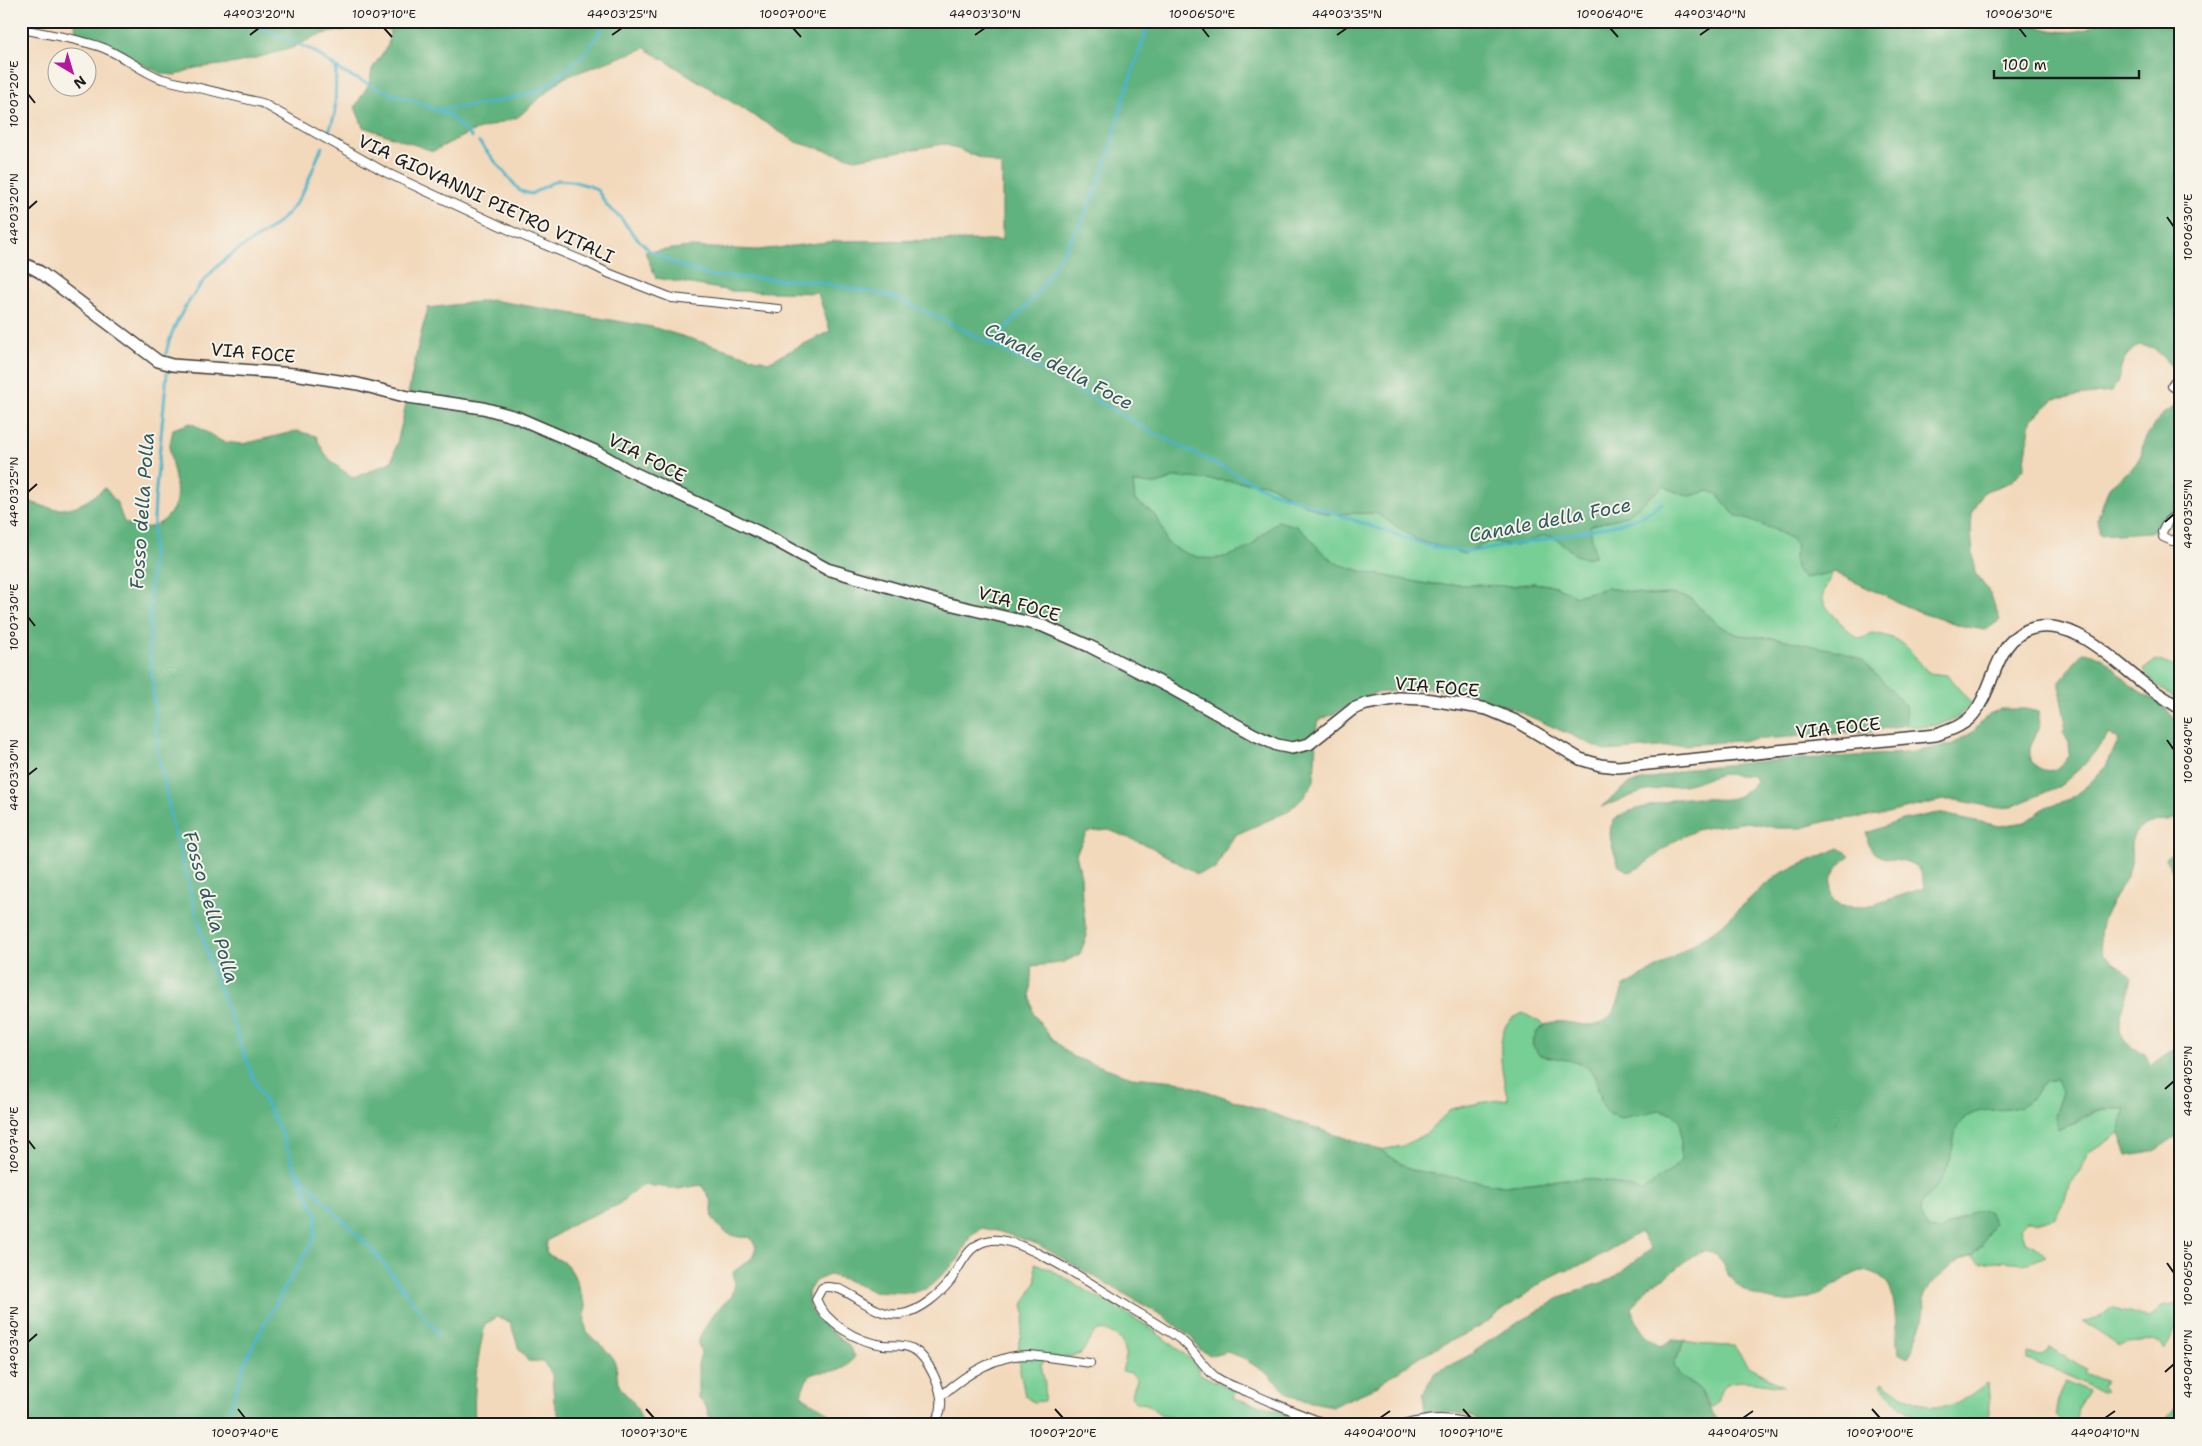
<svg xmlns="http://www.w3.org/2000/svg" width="2202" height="1446" font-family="'Shantell Sans',sans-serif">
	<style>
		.green { fill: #77cf95; stroke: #4a7658 }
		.forest { fill: #61b27e; stroke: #3e674d }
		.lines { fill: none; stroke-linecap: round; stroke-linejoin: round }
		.stream { stroke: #4bb4c9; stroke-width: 3 }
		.street-casing { stroke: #3c3834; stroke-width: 10 }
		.secondary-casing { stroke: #3c3834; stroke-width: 14 }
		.street { stroke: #fff; stroke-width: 8 }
		.secondary { stroke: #fff; stroke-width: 11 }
		.ticks { fill: none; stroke: #1c1c1c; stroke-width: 2 }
		.labels { text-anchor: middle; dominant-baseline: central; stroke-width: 4; stroke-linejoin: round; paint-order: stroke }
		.street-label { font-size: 18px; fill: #1c1c1c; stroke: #f7f3e8 }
		.water-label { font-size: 19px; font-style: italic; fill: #2f5961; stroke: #f7f3e8 }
		.neatline { fill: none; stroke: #1c1c1c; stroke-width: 2 }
		.ticks-label { font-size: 12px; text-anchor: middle; fill: #1c1c1c }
	</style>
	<rect width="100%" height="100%" fill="#f7f3e8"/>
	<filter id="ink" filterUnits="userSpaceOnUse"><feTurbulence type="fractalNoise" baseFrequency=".02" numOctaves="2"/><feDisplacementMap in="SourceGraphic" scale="10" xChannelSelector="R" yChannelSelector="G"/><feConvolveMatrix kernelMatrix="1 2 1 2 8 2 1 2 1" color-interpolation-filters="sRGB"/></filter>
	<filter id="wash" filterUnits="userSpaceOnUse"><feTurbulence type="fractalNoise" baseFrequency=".0096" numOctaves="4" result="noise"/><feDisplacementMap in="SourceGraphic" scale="20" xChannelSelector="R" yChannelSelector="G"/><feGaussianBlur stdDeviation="1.12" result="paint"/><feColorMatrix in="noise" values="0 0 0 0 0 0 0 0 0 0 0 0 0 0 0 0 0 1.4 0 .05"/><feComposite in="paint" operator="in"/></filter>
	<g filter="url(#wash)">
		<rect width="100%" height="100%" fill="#f3d9bc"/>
		<g class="green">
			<path d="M1176 477 1269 484 1301 503 1327 514 1376 513 1417 540 1464 554 1490 541 1515 546 1543 535 1553 536 1576 555 1595 556 1589 526 1626 516 1664 486 1680 494 1690 496 1709 491 1717 494 1735 515 1773 529 1790 538 1797 545 1794 560 1805 578 1833 572C1818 601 1819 599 1840 622 1848 630 1850 635 1861 639L1872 633C1909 639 1907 650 1929 673L1947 675 1971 703C1956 724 1931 729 1906 725L1905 704 1781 639 1738 635 1720 626 1690 598 1670 594 1650 595 1607 588 1576 596 1556 586 1533 583 1512 586 1427 584 1360 571 1336 563 1322 552 1310 538 1263 532C1259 536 1255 543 1250 547 1222 566 1192 561 1166 542 1161 519 1155 513 1135 501L1133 483 1157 484Z"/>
			<path d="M2156 660 2173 666 2181 673V704L2156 684 2143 670Z"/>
			<path d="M1523 1013 1545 1025 1536 1032 1539 1055C1567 1060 1594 1057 1598 1091L1647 1112 1659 1110 1672 1113 1681 1122V1160L1673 1169 1642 1191 1605 1181 1585 1179H1566L1504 1186 1482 1183 1411 1170 1380 1150 1403 1146 1427 1133 1451 1109 1479 1103 1508 1099C1503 1081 1494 1037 1509 1021 1512 1018 1519 1015 1523 1013Z"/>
			<path d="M2058 1080 2062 1092 2054 1116 2072 1126C2095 1110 2098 1108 2126 1109L2119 1134 2088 1153 2081 1171 2069 1184 2064 1202 2054 1218 2037 1222 2027 1221 2020 1228 2024 1241 2039 1249 2046 1256 2029 1263 1997 1261 1980 1263 1972 1256 1981 1246 1963 1216 1940 1231 1928 1229C1923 1222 1918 1214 1921 1205 1926 1194 1939 1187 1944 1175 1948 1167 1951 1157 1952 1149 1956 1133 1953 1126 1968 1116 1985 1105 2010 1115 2027 1102 2034 1097 2039 1088 2045 1082Z"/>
			<path d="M1035 1263 1049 1269 1146 1325 1182 1352 1196 1365 1200 1374 1235 1391 1233 1398 1276 1410 1315 1425H1186L1181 1421 1161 1415 1147 1404 1138 1403 1131 1397 1137 1379 1131 1373 1122 1371 1126 1357 1121 1340C1094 1320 1095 1334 1081 1354L1063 1358 1044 1357 1041 1366 1045 1384 1044 1401 1033 1402 1025 1396 1018 1360 1019 1342 1025 1314 1023 1305 1036 1282Z"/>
			<path d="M2181 1302C2181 1306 2181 1311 2181 1315 2180 1319 2167 1347 2164 1349L2161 1344C2149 1341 2131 1339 2119 1345L2083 1321 2097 1319 2112 1308 2149 1319 2156 1313 2161 1306Z"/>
			<path d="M1684 1341C1701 1344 1716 1346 1734 1346L1748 1366 1784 1386C1770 1385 1730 1375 1722 1388 1717 1396 1720 1403 1710 1408L1701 1390 1680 1376 1674 1365Z"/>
			<path d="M2050 1347 2086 1369 2084 1373 2105 1381 2102 1387 2106 1392 2102 1393 2063 1373 2028 1360V1353L2041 1355 2049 1351Z"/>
			<path d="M2066 1381 2088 1391 2078 1407 2075 1425H2067L2057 1415V1403Z"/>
			<path d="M1883 1382C1902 1395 1926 1411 1951 1405 1964 1401 1976 1390 1988 1383L1990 1412 1987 1425H1920V1419L1902 1408 1881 1385Z"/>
			<path d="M2181 1399V1420H2164Z"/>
		</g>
		<g class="forest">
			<path d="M75 21H2024C2046 31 2079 39 2098 21H2181V366L2173 368 2154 348 2139 345C2113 363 2127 371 2111 392L2054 399 2031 420 2024 468 2011 482 1983 492 1972 512 1971 533 1975 573 1990 593 2000 620 1986 630 1966 627 1918 612 1834 572 1805 578C1792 568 1794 560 1797 545L1790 538 1773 529 1735 515 1717 494 1709 491 1690 496 1680 494 1664 486 1626 516 1590 526 1595 556 1585 558 1576 555 1553 536H1543L1515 546 1490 541 1464 554 1417 540 1376 513 1327 514 1301 503 1268 484 1176 477 1157 484 1133 483 1135 501C1155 513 1161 519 1166 542 1189 558 1212 564 1239 552 1243 550 1249 548 1252 545 1262 536 1266 530 1278 521L1296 526 1310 538 1322 552 1336 563 1360 571 1427 584 1512 586 1533 583 1556 586 1576 596 1607 588 1650 595 1670 594 1690 598 1720 626 1738 635 1781 639 1843 652 1863 661 1905 705 1906 725 1869 731 1606 751 1509 707 1434 688 1375 693 1317 722 1314 781 1303 798 1287 812 1235 835 1224 852 1216 869 1197 874 1151 847 1109 830 1087 832 1076 854 1081 876 1082 898 1087 936 1080 954 1062 963 1032 966 1030 993 1033 1013 1051 1038 1073 1057 1132 1077 1177 1081 1380 1150 1411 1170 1504 1186 1566 1179H1585L1605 1181 1642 1191 1673 1169 1681 1160V1122L1672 1113 1659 1110 1622 1118 1608 1114 1602 1104 1596 1078 1589 1068 1578 1062 1539 1055 1532 1044C1547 999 1586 1040 1608 1018 1617 1010 1619 998 1623 987L1655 969 1721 926 1761 888 1781 873 1839 848 1850 855C1834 869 1828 877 1832 899L1841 906 1866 907 1924 888C1921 845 1881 871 1869 845 1868 842 1867 836 1867 833L1902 820 1938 813 2000 826 2025 822 2046 807 2070 799 2089 784 2106 766 2119 739 2109 734 2085 764 2060 786 2011 807 1998 808 1956 800H1943L1879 815 1827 821 1802 828H1776L1749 822 1710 827 1696 830 1673 842 1642 866 1630 872 1619 866C1603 825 1606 815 1650 806 1661 803 1675 798 1687 798 1717 797 1735 808 1756 781L1753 776 1723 774 1688 784 1642 792 1601 807 1629 784 1693 768 1769 761 1907 753 1951 745 1973 732 1989 714 2001 709H2026L2038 712 2040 724 2030 748V761C2046 776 2057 773 2070 755L2069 743 2063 732 2065 719 2060 694V681L2083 652C2105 654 2116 672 2132 686 2141 693 2152 698 2161 705 2168 710 2173 718 2181 723V819C2166 820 2148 820 2137 831 2127 841 2133 852 2131 864 2126 887 2106 904 2101 927 2099 936 2101 945 2103 954L2124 969 2132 978C2126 1008 2102 1039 2145 1053L2150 1065 2181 1044V1133L2154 1151 2127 1155 2119 1134 2126 1109C2116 1109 2104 1107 2094 1111 2080 1117 2077 1125 2059 1129L2054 1116 2062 1092 2057 1080 2045 1082C2039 1088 2034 1097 2027 1102 2010 1115 1985 1105 1968 1116 1953 1126 1956 1133 1952 1149 1951 1157 1948 1167 1944 1175 1939 1187 1926 1194 1921 1205 1918 1214 1923 1222 1928 1229L1940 1231 1975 1210 1988 1211 1994 1223 1981 1246 1972 1256 1960 1259 1930 1285 1924 1296 1925 1309 1923 1321 1909 1358 1898 1353C1896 1337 1896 1302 1890 1288 1885 1277 1871 1268 1858 1272 1843 1278 1830 1290 1815 1296 1790 1306 1760 1302 1738 1286 1728 1278 1723 1265 1717 1254L1704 1251 1692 1256 1670 1274 1648 1287 1632 1308C1637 1326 1645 1339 1662 1347L1672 1340 1684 1341 1674 1365 1680 1376 1701 1390 1705 1402 1719 1422 1731 1420 1745 1425H1485C1469 1412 1446 1411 1425 1412L1423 1395 1428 1384 1435 1373 1468 1356 1499 1334 1563 1296 1612 1279 1651 1249 1640 1232 1585 1264 1565 1270 1547 1279 1478 1328 1422 1355 1370 1390 1333 1406 1301 1400 1288 1394 1268 1374 1241 1357 1227 1352 1212 1356 1199 1349 1192 1338 1163 1316 1037 1244 997 1231 982 1228 971 1235 958 1260 928 1288 912 1293 872 1291 844 1279 829 1275 815 1281 808 1292 809 1306 816 1318 848 1345 855 1356C852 1360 849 1365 844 1368 822 1378 810 1361 801 1395 814 1405 830 1410 839 1425H798L795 1420 788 1416 778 1420 776 1425H712L706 1406 698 1398V1364L701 1353 698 1343 702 1332 715 1312 732 1296 735 1284 733 1272 752 1258 756 1247 750 1237C735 1239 721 1233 713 1218 712 1214 712 1210 712 1206 710 1197 706 1192 701 1185L678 1189 645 1185 635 1190 618 1205 576 1222 547 1241 546 1253C552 1257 562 1260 567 1265 577 1275 579 1294 586 1306 579 1343 601 1336 614 1361 618 1368 616 1379 620 1387 624 1394 631 1398 635 1405 638 1410 640 1417 643 1423L628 1421 611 1425H562L554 1402 552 1374 543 1362 528 1361 519 1349 510 1322 497 1317 485 1325C477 1361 473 1387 475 1425H21V794C30 783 27 771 21 759V498C59 514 72 514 105 488L117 503 124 522C138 528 151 531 164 520 186 500 173 478 170 452 169 444 172 436 173 429L191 423 223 442 243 444 297 431 316 436C325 458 334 465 354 478L392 461C407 411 413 358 428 308L492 300 652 327 768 362 830 331 818 293 731 291 656 278 645 252 690 247 758 250 836 241 1002 240V166L944 144 855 159 796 142 645 48 563 78 518 117 471 132 433 151 363 127 355 107 370 82 372 69 388 45 390 31 377 24 318 35 292 48 237 63 195 68 175 75 162 74 93 40 76 37Z"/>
			<path d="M2181 403V521L2149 532 2100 535 2097 520 2109 487 2135 465 2141 455 2143 444 2148 434 2161 415Z"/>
			<path d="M2181 846V877L2173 873 2166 858Z"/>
		</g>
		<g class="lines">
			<g class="stream">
				<path d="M247 21 312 50 344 73 391 94 415 101 450 116 472 137"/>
				<path d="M438 110 485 104 537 92 560 76 587 51 608 21"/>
				<path d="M329 131 335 114 336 68"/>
				<path d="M479 142 520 191 531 194 557 180 571 181 590 186 598 191 608 207 620 217 633 234 649 250 675 264 708 276 812 281 885 295 901 300 950 323 1057 378 1148 430 1265 489 1431 547 1468 552 1537 541 1618 524 1647 514 1662 503"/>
				<path d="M991 345 1037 294 1080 224 1094 196 1111 150 1124 97 1150 21"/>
				<path d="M166 354C172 320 203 275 232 254 250 241 272 231 287 214 308 191 310 173 322 147"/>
				<path d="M167 373 155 499 150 601V650L158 752 173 827 211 966 255 1082 282 1134 295 1168 317 1215 314 1239 272 1310 248 1355 229 1411"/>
				<path d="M298 1172 323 1200 377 1255 438 1334"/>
			</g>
		</g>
	</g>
	<g filter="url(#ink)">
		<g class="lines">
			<defs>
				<g id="street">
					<path d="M21 29C47 34 75 38 101 47 123 55 140 71 162 79L262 103 385 172 516 233 586 262 608 273 672 298 778 309"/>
					<path d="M2181 381 2174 382 2172 386 2181 392"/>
					<path d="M2181 510 2168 521 2162 532 2163 537 2172 541 2181 536"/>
					<path d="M941 1396C965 1375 995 1355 1028 1355 1048 1356 1070 1361 1090 1363"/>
					<path d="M931 1425C937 1419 941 1414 941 1406 943 1390 928 1357 913 1349 904 1344 893 1346 883 1345 858 1342 825 1323 816 1299L822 1288C846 1280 871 1319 902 1314 920 1311 940 1294 951 1280 962 1263 969 1242 992 1240 1022 1236 1099 1289 1127 1306 1145 1317 1164 1327 1181 1340 1195 1350 1203 1368 1217 1378 1226 1384 1239 1388 1248 1392 1275 1404 1302 1415 1329 1425"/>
					<path d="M1402 1425C1430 1418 1447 1416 1475 1425"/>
				</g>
				<path id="secondary" d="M21 262 40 272 158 361 172 365 294 374 358 384 408 397 483 408 516 417 595 451 628 470 767 536 827 569 945 603 1043 626 1089 646 1167 686 1255 735 1277 745 1292 748 1309 744 1353 709 1366 704 1399 698 1425 699 1487 709 1516 721 1580 759 1600 765 1618 767 1936 735C1950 730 1966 725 1975 712 1996 685 1995 637 2034 628 2049 625 2064 628 2078 635 2102 647 2122 667 2143 683 2155 692 2168 700 2181 709"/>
			</defs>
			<use href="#street" class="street-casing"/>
			<use href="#secondary" class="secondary-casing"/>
			<use href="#street" class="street"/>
			<use href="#secondary" class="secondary"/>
		</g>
	</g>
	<path class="ticks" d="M384 28 392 37M793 28 801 37M1202 28 1209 37M1610 28 1618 37M2019 28 2026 37M250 35 259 28M612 35 622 28M975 35 985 28M1337 35 1347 28M1700 35 1710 28M28 94 35 103M28 209 37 201M2167 217 2174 227M28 492 37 484M2165 522 2174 514M28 617 35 626M2167 740 2174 750M28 775 37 768M2165 1089 2174 1081M28 1140 35 1149M2167 1263 2174 1273M28 1342 37 1334M2165 1372 2174 1364M238 1409 245 1418M646 1409 654 1418M1055 1409 1063 1418M1463 1409 1471 1418M1872 1409 1880 1418M1380 1418 1390 1411M1743 1418 1753 1411M2105 1418 2115 1411"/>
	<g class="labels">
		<g class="street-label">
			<text transform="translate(486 199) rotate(25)">VIA GIOVANNI PIETRO VITALI</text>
			<text transform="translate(253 353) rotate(5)">VIA FOCE</text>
			<text transform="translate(647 458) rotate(27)">VIA FOCE</text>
			<text transform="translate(1019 604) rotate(16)">VIA FOCE</text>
			<text transform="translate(1437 687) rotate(5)">VIA FOCE</text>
			<text transform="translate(1838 728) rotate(-6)">VIA FOCE</text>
		</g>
		<g class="water-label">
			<text transform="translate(1059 366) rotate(28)">Canale della Foce</text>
			<text transform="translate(142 511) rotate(-86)">Fosso della Polla</text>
			<text transform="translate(1550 520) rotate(-11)">Canale della Foce</text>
			<text transform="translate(211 907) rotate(74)">Fosso della Polla</text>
		</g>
	</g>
	<rect width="2202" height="1446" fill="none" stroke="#f7f3e8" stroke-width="55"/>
	<g transform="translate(72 72) rotate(142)"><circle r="24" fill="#f7f3e8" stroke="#9f9d96"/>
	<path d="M0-4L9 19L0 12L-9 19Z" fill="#b5179e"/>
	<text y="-8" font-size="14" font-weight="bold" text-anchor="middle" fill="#1c1c1c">N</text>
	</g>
	<path d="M1994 70v8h145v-8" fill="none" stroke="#1c1c1c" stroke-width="2.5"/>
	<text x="2002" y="70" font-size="15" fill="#1c1c1c" stroke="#f7f3e8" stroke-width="4" paint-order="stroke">100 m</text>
	<rect x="28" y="28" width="2146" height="1390" class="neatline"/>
	<g class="ticks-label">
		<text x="259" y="18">44°03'20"N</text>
		<text x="384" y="18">10°07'10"E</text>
		<text x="622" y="18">44°03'25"N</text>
		<text x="793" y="18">10°07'00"E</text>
		<text x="985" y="18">44°03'30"N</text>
		<text x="1202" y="18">10°06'50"E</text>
		<text x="1347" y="18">44°03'35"N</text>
		<text x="1610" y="18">10°06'40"E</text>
		<text x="1710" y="18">44°03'40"N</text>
		<text x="2019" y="18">10°06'30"E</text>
		<text transform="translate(14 94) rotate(-90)" y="4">10°07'20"E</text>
		<text transform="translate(14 209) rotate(-90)" y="4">44°03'20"N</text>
		<text transform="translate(2188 227) rotate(-90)" y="4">10°06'30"E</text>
		<text transform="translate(14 492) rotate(-90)" y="4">44°03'25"N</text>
		<text transform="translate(2188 514) rotate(-90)" y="4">44°03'55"N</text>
		<text transform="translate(14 617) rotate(-90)" y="4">10°07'30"E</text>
		<text transform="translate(2188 750) rotate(-90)" y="4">10°06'40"E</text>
		<text transform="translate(14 775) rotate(-90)" y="4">44°03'30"N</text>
		<text transform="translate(2188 1081) rotate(-90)" y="4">44°04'05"N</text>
		<text transform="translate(14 1140) rotate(-90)" y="4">10°07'40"E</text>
		<text transform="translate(2188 1273) rotate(-90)" y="4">10°06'50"E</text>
		<text transform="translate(14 1342) rotate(-90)" y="4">44°03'40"N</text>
		<text transform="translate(2188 1364) rotate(-90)" y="4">44°04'10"N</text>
		<text x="245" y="1437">10°07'40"E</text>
		<text x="654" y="1437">10°07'30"E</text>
		<text x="1063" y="1437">10°07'20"E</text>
		<text x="1380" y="1437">44°04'00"N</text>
		<text x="1471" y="1437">10°07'10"E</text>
		<text x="1743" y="1437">44°04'05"N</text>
		<text x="1880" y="1437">10°07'00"E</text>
		<text x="2105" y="1437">44°04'10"N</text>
	</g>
</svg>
